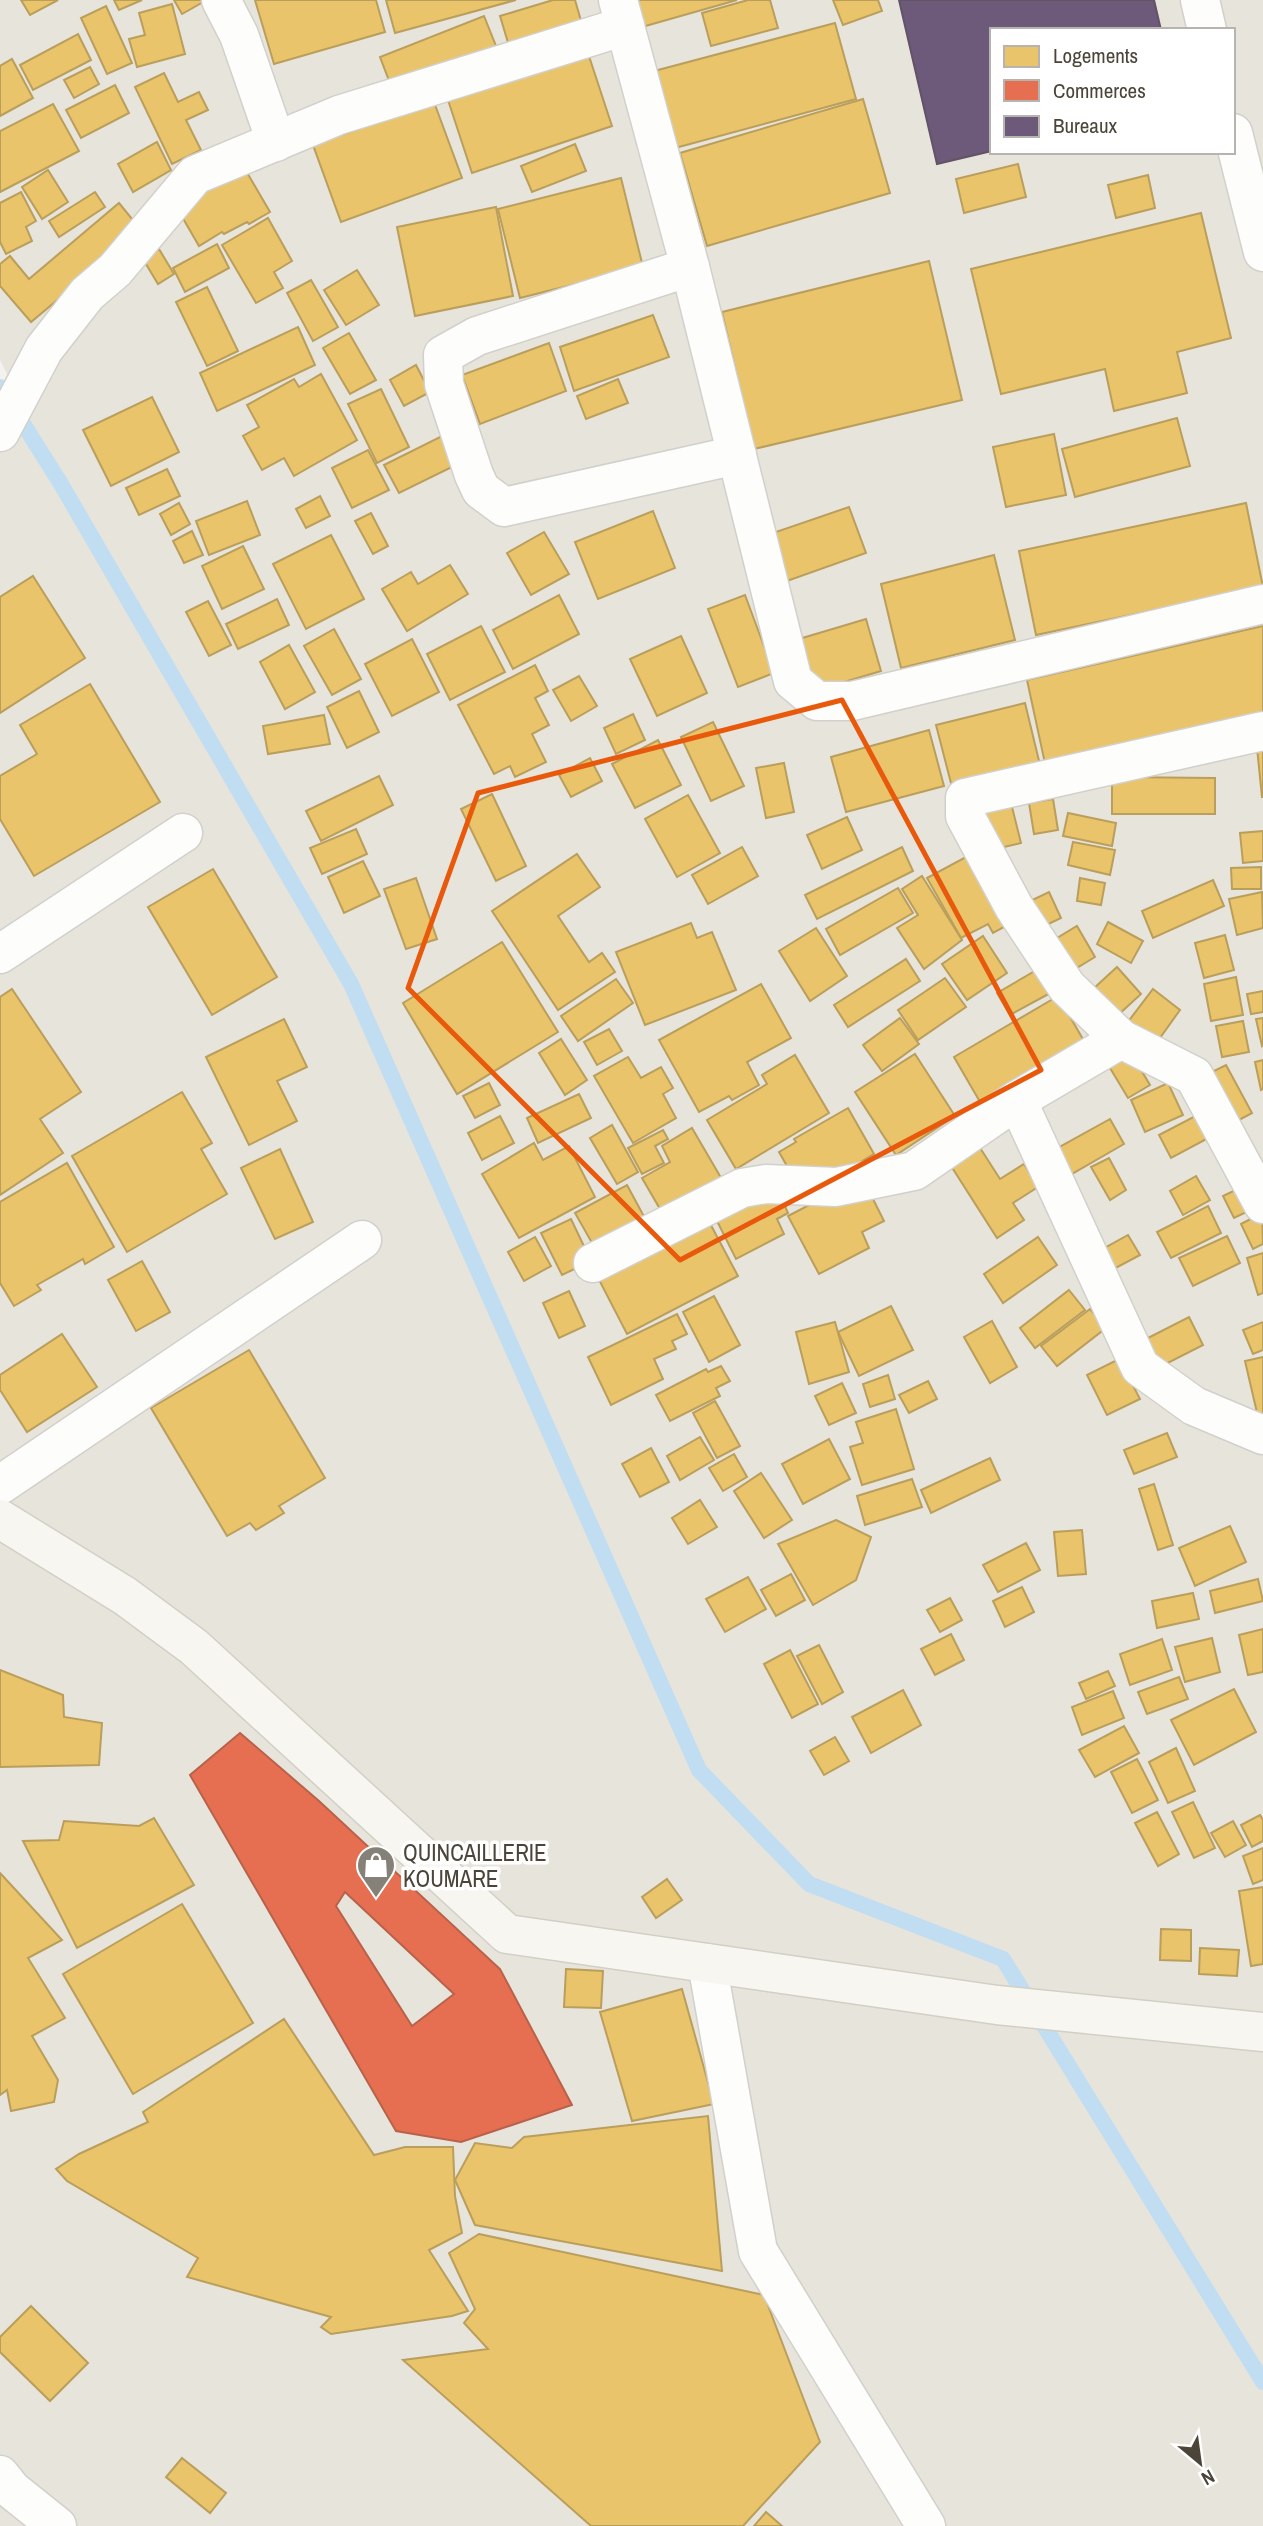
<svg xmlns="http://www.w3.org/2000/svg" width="1263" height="2526" font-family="'Archivo Narrow',sans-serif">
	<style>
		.residential { fill: #e7e4dc; fill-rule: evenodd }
		.homes { fill: #e9c46a; stroke: #ba9e5b; stroke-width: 2 }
		.shops { fill: #e76f51; stroke: #b8624a; stroke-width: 2; fill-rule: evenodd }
		.offices { fill: #6d597a; stroke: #635366; stroke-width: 2 }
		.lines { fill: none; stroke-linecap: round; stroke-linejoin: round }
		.stream { stroke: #c0ddf1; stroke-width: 16 }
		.street-casing { stroke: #d2d0cb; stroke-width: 41 }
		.secondary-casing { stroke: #d3cfc5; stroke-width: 41 }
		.street { stroke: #fdfdfc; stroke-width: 38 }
		.secondary { stroke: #f7f6f1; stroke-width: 38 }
		.marked { fill: none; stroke: #e8590c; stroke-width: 5; stroke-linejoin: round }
		.labels { text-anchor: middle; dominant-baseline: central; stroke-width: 7; stroke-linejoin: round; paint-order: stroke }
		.poi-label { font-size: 23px; fill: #4b4439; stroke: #fff; text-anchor: start }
	</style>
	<rect width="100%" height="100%" fill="#f4f2ee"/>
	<path class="residential" d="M0 0H1263V2526H0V415L10 380 0 360ZM992 30H1233V152H992Z"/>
	<g class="homes">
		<path d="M21 0H58L30 15Z"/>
		<path d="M114 0H142L119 10Z"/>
		<path d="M174 0H205V1L182 14Z"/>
		<path d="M255 0H376L385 32 274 64Z"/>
		<path d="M386 0H516L395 33Z"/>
		<path d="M553 0H575L582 24 509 46 500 16Z"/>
		<path d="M627 0H737L635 29Z"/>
		<path d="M748 0H770L778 28 711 46 702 13Z"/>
		<path d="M833 0H878L882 11 843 25Z"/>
		<path d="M172 4 185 54 137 67 129 39 145 35 139 13Z"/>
		<path d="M106 6 132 63 107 74 81 18Z"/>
		<path d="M484 16 498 51 393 91 380 57Z"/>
		<path d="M835 23 856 99 664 151 643 74Z"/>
		<path d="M78 34 91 60 33 90 20 65Z"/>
		<path d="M587 50 612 126 472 173 447 97Z"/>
		<path d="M12 59 33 98 0 116V66Z"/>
		<path d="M90 67 99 84 74 98 64 80Z"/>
		<path d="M164 73 178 102 199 92 208 110 186 120 201 150 172 164 135 87Z"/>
		<path d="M115 85 129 113 81 138 66 110Z"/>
		<path d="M863 99 890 193 707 246 680 153Z"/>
		<path d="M434 102 462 178 341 222 313 145Z"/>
		<path d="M53 104 79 151 0 192V131Z"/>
		<path d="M157 142 171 170 133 192 118 164Z"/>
		<path d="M575 144 586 171 532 192 521 166Z"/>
		<path d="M1018 164 1026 197 964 213 956 179Z"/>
		<path d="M245 169 270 212 249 224 247 222 224 234 222 232 199 246 177 208Z"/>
		<path d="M48 170 68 202 42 219 22 187Z"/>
		<path d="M1148 175 1155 208 1116 218 1108 185Z"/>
		<path d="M621 178 643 267 520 298 498 209Z"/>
		<path d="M21 192 36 221 26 227 32 241 6 254 0 242V203Z"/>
		<path d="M95 192 105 207 59 237 49 221Z"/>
		<path d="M119 203 141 230 31 322 0 286V264L10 256 29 279Z"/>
		<path d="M496 207 513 296 415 316 397 227Z"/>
		<path d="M1201 213 1231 338 1177 352 1187 393 1114 411 1105 369 1001 394 971 269Z"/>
		<path d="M268 218 292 261 274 272 283 288 256 303 222 245Z"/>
		<path d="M217 244 229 268 185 292 173 268Z"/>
		<path d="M159 249 174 274 158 284 143 259Z"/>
		<path d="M929 261 962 400 754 449 722 312Z"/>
		<path d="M357 270 379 305 346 325 324 290Z"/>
		<path d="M311 280 338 327 313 341 287 293Z"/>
		<path d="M207 287 238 351 207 366 176 302Z"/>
		<path d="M653 315 669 357 574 391 560 347Z"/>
		<path d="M298 327 315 365 217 411 200 373Z"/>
		<path d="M349 333 376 380 350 394 323 348Z"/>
		<path d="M549 343 566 391 480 424 462 375Z"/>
		<path d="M416 365 430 392 404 406 390 380Z"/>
		<path d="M321 374 357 440 294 476 284 458 262 470 243 436 259 427 247 405 294 379 299 387Z"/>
		<path d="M618 379 628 403 586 419 577 396Z"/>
		<path d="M381 389 409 447 377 463 348 404Z"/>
		<path d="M152 397 179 452 111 486 83 430Z"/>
		<path d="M1177 418 1190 466 1075 497 1062 449Z"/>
		<path d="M1054 434 1066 495 1006 507 993 447Z"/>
		<path d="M444 435 458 464 399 493 384 465Z"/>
		<path d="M368 450 389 490 352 508 332 468Z"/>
		<path d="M167 469 180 496 139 515 126 488Z"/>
		<path d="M320 496 330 516 306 528 296 509Z"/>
		<path d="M247 501 260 535 209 555 196 521Z"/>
		<path d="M179 503 190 524 171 535 160 514Z"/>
		<path d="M1246 503 1263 587 1036 635 1019 551Z"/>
		<path d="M849 507 866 553 787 581 770 534Z"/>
		<path d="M653 511 675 568 598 599 575 542Z"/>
		<path d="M371 513 388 546 373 554 355 521Z"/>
		<path d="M192 531 203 555 184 563 173 541Z"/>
		<path d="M544 532 569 574 531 595 507 553Z"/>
		<path d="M331 535 364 599 306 629 273 564Z"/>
		<path d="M243 546 264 589 222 609 202 566Z"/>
		<path d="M994 555 1015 640 901 668 881 584Z"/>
		<path d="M450 565 468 594 407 631 382 589 411 572 418 584Z"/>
		<path d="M33 576 85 658 0 713V597Z"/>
		<path d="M559 595 579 634 513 669 493 630Z"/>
		<path d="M745 595 774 673 738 687 708 609Z"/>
		<path d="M277 599 289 625 238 649 226 624Z"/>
		<path d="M208 601 231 645 209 656 186 612Z"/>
		<path d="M866 619 881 671 814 691 799 639Z"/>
		<path d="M481 626 505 672 450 700 427 654Z"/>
		<path d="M1263 626V719L1046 768 1027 680Z"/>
		<path d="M334 629 361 679 332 695 304 646Z"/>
		<path d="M681 636 707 693 657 716 630 659Z"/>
		<path d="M412 639 439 692 392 716 365 664Z"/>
		<path d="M289 645 315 692 285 709 260 662Z"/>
		<path d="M535 665 548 691 535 698 549 725 532 734 546 762 515 777 510 766 494 774 458 705Z"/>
		<path d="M579 676 597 706 571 721 553 690Z"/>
		<path d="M90 684 160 802 34 876 0 819V776L37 754 20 725Z"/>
		<path d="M359 691 379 732 347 748 327 707Z"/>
		<path d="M1025 703 1040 765 952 787 936 725Z"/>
		<path d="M633 714 645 740 616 754 604 728Z"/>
		<path d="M324 715 330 744 268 754 263 726Z"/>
		<path d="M713 722 744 786 711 801 681 737Z"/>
		<path d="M929 730 944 786 846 812 831 757Z"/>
		<path d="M1256 738H1263V797H1262Z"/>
		<path d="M658 740 681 785 635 808 612 764Z"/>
		<path d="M590 758 602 781 571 797 559 775Z"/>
		<path d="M784 763 794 812 766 818 756 768Z"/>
		<path d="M379 776 393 805 321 841 306 811Z"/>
		<path d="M1112 777 1215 778V814H1112Z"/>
		<path d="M492 794 526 866 496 881 461 809Z"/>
		<path d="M688 795 720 853 677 877 645 819Z"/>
		<path d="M1010 799 1021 843 991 850 980 808Z"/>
		<path d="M1053 799 1058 830 1034 834 1029 803Z"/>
		<path d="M1068 813 1116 823 1112 846 1063 836Z"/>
		<path d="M847 817 862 850 822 869 807 835Z"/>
		<path d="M356 829 367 854 322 874 310 848Z"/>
		<path d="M1263 831V861L1243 863 1240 833Z"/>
		<path d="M1073 842 1115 850 1110 875 1068 865Z"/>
		<path d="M742 847 758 876 708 904 692 875Z"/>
		<path d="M902 847 913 871 817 919 805 895Z"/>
		<path d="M977 851 1015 921 993 933 988 924 961 938 927 878Z"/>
		<path d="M577 854 600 887 558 916 589 962 602 953 615 972 558 1010 492 911Z"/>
		<path d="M363 861 380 896 344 913 328 877Z"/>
		<path d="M1261 867V889H1232L1231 868Z"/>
		<path d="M213 869 277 977 212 1015 148 907Z"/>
		<path d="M922 876 962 940 924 969 897 928 918 915 902 889Z"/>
		<path d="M416 878 437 939 406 949 384 889Z"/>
		<path d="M1080 878 1105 883 1101 905 1077 901Z"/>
		<path d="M1213 880 1224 906 1153 938 1142 911Z"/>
		<path d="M898 888 913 913 840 955 826 929Z"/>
		<path d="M1049 892 1061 918 1038 929 1026 903Z"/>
		<path d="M1262 892 1263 928 1237 935 1229 899Z"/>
		<path d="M1108 922 1143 941 1131 963 1097 944Z"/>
		<path d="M691 923 697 938 712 932 736 990 645 1025 616 952Z"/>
		<path d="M1077 926 1095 957 1070 972 1052 941Z"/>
		<path d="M816 928 847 976 810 1001 779 951Z"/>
		<path d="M1225 935 1234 970 1204 978 1195 943Z"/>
		<path d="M983 936 1007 973 967 1000 942 964Z"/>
		<path d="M502 942 558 1032 457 1094 403 1003Z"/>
		<path d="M906 959 920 981 848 1027 834 1005Z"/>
		<path d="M1117 967 1141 994 1117 1016 1093 989Z"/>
		<path d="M1040 968 1054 991 1010 1015 997 993Z"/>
		<path d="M1236 977 1243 1015 1211 1021 1204 984Z"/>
		<path d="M945 978 966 1007 918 1040 898 1010Z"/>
		<path d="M616 979 633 1003 578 1041 561 1016Z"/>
		<path d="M761 984 791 1038 747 1062 759 1085 732 1100 729 1096 699 1112 659 1040Z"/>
		<path d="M12 989 81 1092 40 1119 63 1153 0 1195V997Z"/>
		<path d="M1153 989 1180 1010 1152 1049 1124 1027Z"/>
		<path d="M1263 991V1012L1251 1014 1247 994Z"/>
		<path d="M1058 996 1084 1041 980 1102 954 1057Z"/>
		<path d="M900 1018 919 1044 882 1071 863 1045Z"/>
		<path d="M1263 1018V1045L1262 1046 1256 1019Z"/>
		<path d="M284 1019 307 1067 277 1081 297 1121 249 1145 206 1057Z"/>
		<path d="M1243 1021 1249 1052 1222 1057 1216 1026Z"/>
		<path d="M609 1029 622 1051 597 1065 584 1042Z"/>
		<path d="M561 1039 587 1080 565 1095 539 1053Z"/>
		<path d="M1126 1045 1150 1085 1128 1098 1104 1058Z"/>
		<path d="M915 1054 955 1116 896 1155 855 1092Z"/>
		<path d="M795 1055 829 1113 736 1169 707 1120 767 1084 762 1075Z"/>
		<path d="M628 1057 641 1078 661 1067 673 1088 663 1094 676 1118 633 1143 594 1076Z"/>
		<path d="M1263 1060V1089L1261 1090 1255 1062Z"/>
		<path d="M1226 1065 1252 1113 1230 1125 1204 1076Z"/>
		<path d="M489 1083 500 1105 475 1118 463 1096Z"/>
		<path d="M1168 1083 1183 1115 1145 1132 1131 1100Z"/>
		<path d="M182 1092 212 1143 201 1149 227 1194 127 1252 72 1156Z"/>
		<path d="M579 1094 591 1118 538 1143 527 1118Z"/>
		<path d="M848 1108 874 1154 823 1184 795 1180 779 1152 796 1142 794 1139Z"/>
		<path d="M1203 1112 1214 1135 1171 1158 1159 1135Z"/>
		<path d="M500 1116 514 1143 482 1160 468 1133Z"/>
		<path d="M1110 1119 1124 1144 1070 1175 1056 1149Z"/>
		<path d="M612 1125 638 1172 617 1184 590 1138Z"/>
		<path d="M692 1128 724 1183 667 1221 642 1178 670 1162 662 1146Z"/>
		<path d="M663 1130 668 1139 655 1146 664 1163 642 1174 628 1148Z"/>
		<path d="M975 1140 1000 1179 1024 1164 1038 1187 1013 1203 1024 1220 997 1238 946 1158Z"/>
		<path d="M534 1143 543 1160 569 1146 595 1197 519 1238 482 1174Z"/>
		<path d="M280 1149 313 1222 275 1239 241 1168Z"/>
		<path d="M1109 1158 1126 1190 1110 1200 1091 1167Z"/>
		<path d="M67 1163 114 1247 85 1264 83 1259 37 1285 41 1290 14 1306 0 1283V1202Z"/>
		<path d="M1196 1176 1210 1200 1183 1215 1170 1191Z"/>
		<path d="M1248 1184 1259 1206 1234 1218 1223 1196Z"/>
		<path d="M627 1185 647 1222 596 1250 575 1213Z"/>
		<path d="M776 1186 788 1213 777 1219 784 1234 736 1259 712 1211Z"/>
		<path d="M840 1189 869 1191 884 1221 862 1232 869 1248 819 1274 788 1216Z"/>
		<path d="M1208 1206 1221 1233 1171 1258 1157 1232Z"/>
		<path d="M1262 1213 1263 1244 1253 1249 1241 1224Z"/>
		<path d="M705 1214 738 1276 627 1334 595 1272Z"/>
		<path d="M571 1219 591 1261 562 1275 541 1233Z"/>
		<path d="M1128 1235 1140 1255 1112 1270 1101 1250Z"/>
		<path d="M1227 1236 1240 1263 1193 1286 1179 1258Z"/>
		<path d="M535 1237 551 1266 524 1281 508 1252Z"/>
		<path d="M1038 1237 1057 1265 1003 1303 984 1274Z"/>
		<path d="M1263 1253V1293L1258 1295 1247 1258Z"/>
		<path d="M142 1261 170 1312 136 1331 108 1280Z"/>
		<path d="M1069 1290 1085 1310 1035 1348 1020 1328Z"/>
		<path d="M569 1291 585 1326 559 1338 543 1303Z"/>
		<path d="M714 1296 740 1345 709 1362 683 1312Z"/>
		<path d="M891 1306 913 1350 859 1376 838 1332Z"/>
		<path d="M1090 1309 1106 1328 1057 1366 1041 1346Z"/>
		<path d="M677 1314 687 1334 672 1341 676 1349 654 1359 663 1379 611 1405 588 1357Z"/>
		<path d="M1189 1317 1203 1345 1156 1369 1142 1341Z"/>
		<path d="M992 1321 1017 1367 990 1383 964 1337Z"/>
		<path d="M835 1322 849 1372 809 1384 796 1332Z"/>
		<path d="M1263 1322V1350L1253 1354 1243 1330Z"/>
		<path d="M62 1334 97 1387 27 1432 0 1390V1375Z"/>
		<path d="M249 1350 325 1478 279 1506 284 1513 256 1530 250 1523 227 1536 151 1408Z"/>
		<path d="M1263 1357V1416L1258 1417 1245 1361Z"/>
		<path d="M1119 1359 1140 1399 1107 1415 1087 1375Z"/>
		<path d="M721 1366 730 1381 716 1388 720 1396 670 1421 656 1395 706 1369 708 1372Z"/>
		<path d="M888 1375 895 1399 870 1407 863 1384Z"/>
		<path d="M928 1381 937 1399 909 1413 899 1395Z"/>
		<path d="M842 1383 856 1413 829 1425 815 1396Z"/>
		<path d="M715 1401 740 1446 717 1458 693 1413Z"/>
		<path d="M896 1409 914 1469 862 1485 850 1447 863 1443 856 1422Z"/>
		<path d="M1167 1433 1177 1457 1134 1474 1124 1450Z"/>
		<path d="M700 1437 714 1460 680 1480 667 1456Z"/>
		<path d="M829 1439 850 1479 803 1504 782 1464Z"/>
		<path d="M651 1448 669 1482 640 1497 622 1464Z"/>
		<path d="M734 1454 747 1477 723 1491 709 1468Z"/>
		<path d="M990 1458 1000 1480 931 1513 921 1490Z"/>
		<path d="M761 1473 792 1520 764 1538 734 1491Z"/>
		<path d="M912 1479 922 1507 865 1525 857 1496Z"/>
		<path d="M1154 1484 1173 1545 1158 1550 1139 1489Z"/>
		<path d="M700 1500 717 1527 688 1544 672 1518Z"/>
		<path d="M836 1520 871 1537 856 1580 813 1605 778 1544Z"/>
		<path d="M1230 1526 1246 1562 1195 1586 1179 1548Z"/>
		<path d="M1082 1530 1086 1574 1058 1576 1054 1532Z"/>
		<path d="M1026 1543 1040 1570 998 1592 983 1565Z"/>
		<path d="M791 1574 805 1600 776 1616 761 1590Z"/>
		<path d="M748 1577 766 1609 725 1632 706 1599Z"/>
		<path d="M1258 1579 1263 1601 1215 1613 1210 1591Z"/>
		<path d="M1022 1587 1034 1612 1005 1627 993 1601Z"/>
		<path d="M1193 1593 1199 1619 1157 1628 1152 1601Z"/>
		<path d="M950 1598 962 1620 940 1632 927 1610Z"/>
		<path d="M1263 1629V1672L1248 1675 1239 1635Z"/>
		<path d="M951 1634 964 1660 935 1675 921 1649Z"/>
		<path d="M1212 1638 1220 1672 1185 1682 1175 1647Z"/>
		<path d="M1162 1639 1172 1670 1130 1685 1120 1654Z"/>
		<path d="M819 1645 843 1692 822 1704 797 1656Z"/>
		<path d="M790 1650 818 1704 792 1718 764 1664Z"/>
		<path d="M0 1670 63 1695 64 1717 102 1723 99 1765 0 1767Z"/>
		<path d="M1108 1671 1115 1686 1086 1699 1079 1683Z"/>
		<path d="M1179 1677 1188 1699 1147 1714 1138 1692Z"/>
		<path d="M1234 1689 1256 1732 1194 1765 1171 1720Z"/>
		<path d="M903 1690 921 1725 871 1753 852 1717Z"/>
		<path d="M1113 1691 1124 1718 1082 1735 1072 1707Z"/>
		<path d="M1124 1726 1139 1753 1095 1777 1079 1750Z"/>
		<path d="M835 1737 849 1761 824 1775 810 1751Z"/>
		<path d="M1176 1748 1195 1791 1168 1803 1149 1762Z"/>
		<path d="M1137 1759 1158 1800 1132 1813 1111 1772Z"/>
		<path d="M1193 1802 1215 1848 1194 1858 1172 1812Z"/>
		<path d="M1157 1812 1179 1854 1158 1866 1135 1823Z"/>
		<path d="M1260 1815 1263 1820V1841L1252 1847 1241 1825Z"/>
		<path d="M154 1818 194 1885 77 1948 23 1841 59 1840 64 1821 139 1826Z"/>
		<path d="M1233 1821 1246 1845 1225 1857 1211 1833Z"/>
		<path d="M1263 1848V1880L1253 1884 1243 1856Z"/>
		<path d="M0 1873 62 1940 28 1958 65 2018 32 2036 58 2080 54 2102 11 2111 7 2090 0 2095Z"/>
		<path d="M667 1879 682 1900 656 1918 642 1897Z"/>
		<path d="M1263 1887V1964L1251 1966 1239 1891Z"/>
		<path d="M182 1904 253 2023 133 2094 63 1974Z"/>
		<path d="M1161 1929 1191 1930V1961L1160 1960Z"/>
		<path d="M1200 1948 1239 1950 1237 1976 1199 1974Z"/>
		<path d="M566 1969 603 1971 601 2008 564 2007Z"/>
		<path d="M682 1989 714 2104 632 2121 600 2012Z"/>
		<path d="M284 2019 374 2155 405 2147H453L455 2196 462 2233 429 2250 468 2311 452 2316 331 2334 321 2327 331 2317 187 2277 198 2258 67 2181 56 2169 79 2154 148 2122 143 2112Z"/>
		<path d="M708 2116 722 2271 475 2225 455 2180 475 2143 512 2148 524 2137Z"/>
		<path d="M479 2234 764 2295 820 2442 743 2526H591L403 2360 488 2349 464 2323 475 2309 449 2253Z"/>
		<path d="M31 2306 88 2363 50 2401 0 2352V2337Z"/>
		<path d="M182 2458 226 2493 210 2513 166 2477Z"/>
		<path d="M766 2512 782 2526H754Z"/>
	</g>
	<path class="shops" d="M240 1733 319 1801 500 1969 572 2105 461 2142 396 2131 190 1775ZM345 1892 454 1994 412 2026 336 1906Z"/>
	<path class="offices" d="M899 0H1154L1161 30H992V151L937 164Z"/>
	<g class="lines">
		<path class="stream" d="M0 387 61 484 351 984 699 1770 809 1884 1003 1959 1263 2382"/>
		<defs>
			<g id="street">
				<path d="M221 0 239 35 276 142"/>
				<path d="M618 0 690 267 793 681 817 701H852L1263 604"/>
				<path d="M1200 0 1207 30"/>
				<path d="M1233 133 1263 252"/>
				<path d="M690 267 477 336 443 355 444 384 474 475 481 490 504 507 737 455"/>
				<path d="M0 432 44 349 87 294 115 270 195 175 339 115 625 26"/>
				<path d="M1263 731 965 798V816L1014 907 1067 987 1121 1039 1194 1076 1263 1204"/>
				<path d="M0 954 183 833"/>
				<path d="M1017 1100 1140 1367 1194 1406 1263 1435"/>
				<path d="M593 1263 742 1188 766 1184 836 1187 914 1171 1017 1100 1121 1039"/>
				<path d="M0 1485 362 1240"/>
				<path d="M707 1963 758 2251 926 2526"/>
				<path d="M0 2475 12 2490 57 2526"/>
			</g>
			<path id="secondary" d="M0 1519 125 1596 194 1647 507 1934 997 2005 1263 2032"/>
		</defs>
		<use href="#street" class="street-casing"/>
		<use href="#secondary" class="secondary-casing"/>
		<use href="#street" class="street"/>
		<use href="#secondary" class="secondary"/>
	</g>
	<path class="marked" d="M842 700 1041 1070 680 1260 408 988 478 793Z"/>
	<defs>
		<symbol id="shop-pin" viewBox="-11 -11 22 30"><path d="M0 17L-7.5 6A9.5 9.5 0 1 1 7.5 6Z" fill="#868178" stroke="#fff"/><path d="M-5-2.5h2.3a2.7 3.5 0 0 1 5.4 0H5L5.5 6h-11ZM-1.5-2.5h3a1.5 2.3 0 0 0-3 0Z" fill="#fff"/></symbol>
	</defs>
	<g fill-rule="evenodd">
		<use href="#shop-pin" x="354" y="1843" width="44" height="60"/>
	</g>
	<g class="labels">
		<g class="poi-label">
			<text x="403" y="1852">QUINCAILLERIE<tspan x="403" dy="26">KOUMARE</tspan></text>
		</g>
	</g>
	<rect x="990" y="28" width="245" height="126" fill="#ffffff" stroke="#b7b4b0" stroke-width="2"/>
	<rect x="1004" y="46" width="35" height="21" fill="#e9c46a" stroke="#b7b4b0" stroke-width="2"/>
	<text x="1053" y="63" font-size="21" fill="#4b4439">Logements</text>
	<rect x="1004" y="80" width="35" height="21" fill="#e76f51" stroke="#b7b4b0" stroke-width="2"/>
	<text x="1053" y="98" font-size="21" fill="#4b4439">Commerces</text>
	<rect x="1004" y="116" width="35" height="21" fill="#6d597a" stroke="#b7b4b0" stroke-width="2"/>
	<text x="1053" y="133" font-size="21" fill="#4b4439">Bureaux</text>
	<g transform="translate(1200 2463) rotate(151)" stroke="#ffffff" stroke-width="5" paint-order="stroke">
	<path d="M0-5L12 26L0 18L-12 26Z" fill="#4b4439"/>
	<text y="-10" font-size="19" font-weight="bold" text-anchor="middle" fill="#4b4439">N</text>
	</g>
</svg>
